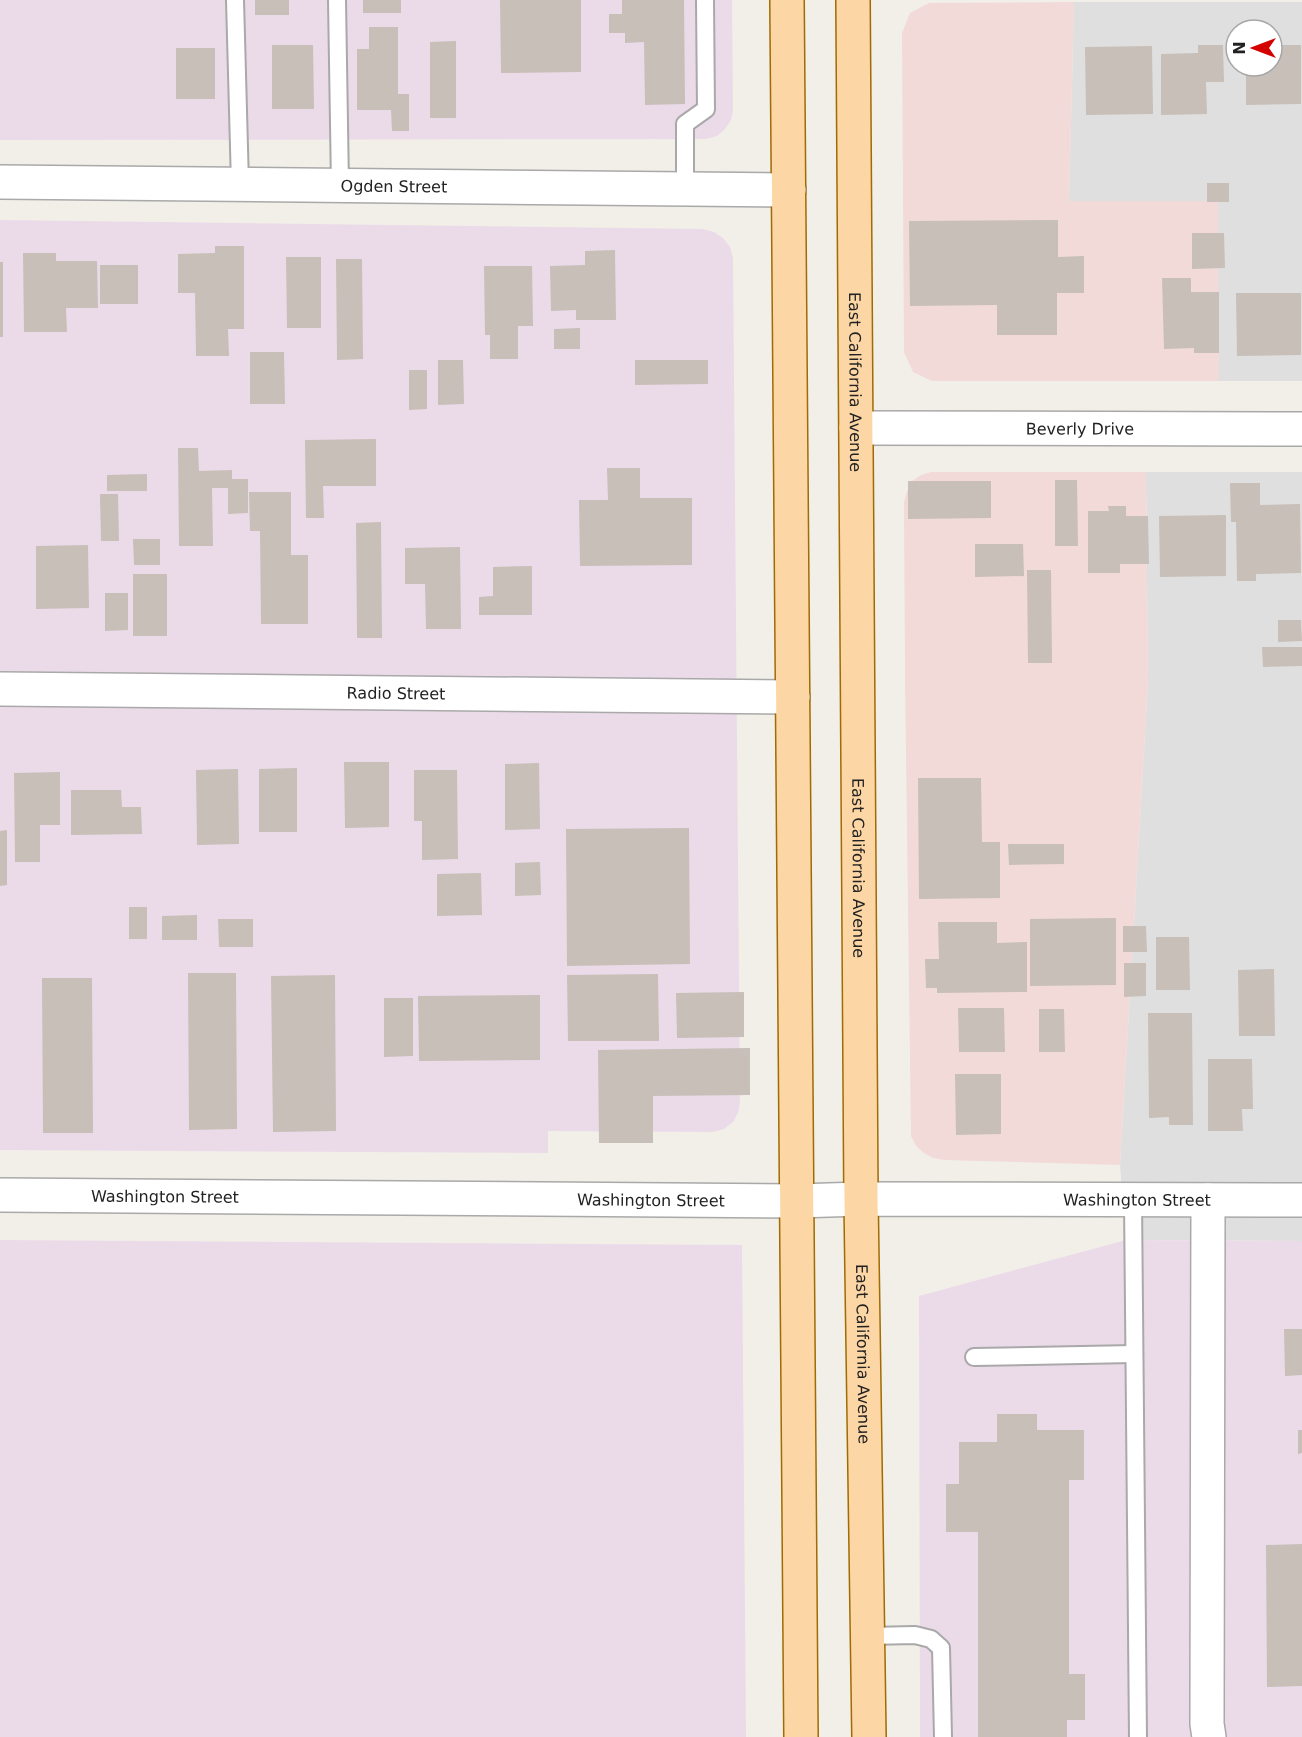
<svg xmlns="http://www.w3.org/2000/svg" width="1302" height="1737" font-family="'DejaVu Sans',sans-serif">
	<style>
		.residential { fill: #e0dfdf; fill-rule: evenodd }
		.commercial { fill: #f2dad9 }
		.industrial { fill: #ebdbe8 }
		.building { fill: #c7bfb8 }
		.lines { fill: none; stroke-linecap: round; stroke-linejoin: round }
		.service-casing { stroke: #a9a9a9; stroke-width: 20 }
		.minor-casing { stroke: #a9a9a9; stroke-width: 36 }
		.tertiary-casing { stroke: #a9a9a9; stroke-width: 36 }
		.primary-casing { stroke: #a06b00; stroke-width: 36 }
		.service { stroke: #fff; stroke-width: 16 }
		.minor { stroke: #fff; stroke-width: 33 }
		.tertiary { stroke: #fff; stroke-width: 33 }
		.primary { stroke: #fcd6a4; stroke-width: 33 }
		.labels { text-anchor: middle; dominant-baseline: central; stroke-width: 5; stroke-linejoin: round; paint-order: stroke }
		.street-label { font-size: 16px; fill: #222; stroke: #fff }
	</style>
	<rect width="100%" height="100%" fill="#f2efe9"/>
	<g class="residential">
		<path d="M1074 2H1302V381H1219L1217 201H1069ZM1236 30H1272V66H1236Z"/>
		<path d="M1146 472H1302V1241L1126 1240 1120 1165 1148 682Z"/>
	</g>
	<g class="commercial">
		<path d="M1074 2 1069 201H1218L1219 381H932L913 372 904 352 902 33 910 13 929 3Z"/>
		<path d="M931 472H1146L1148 682 1120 1165 944 1160 933 1158 924 1153 916 1146 911 1136 905 678 904 502 907 491 912 481 921 475Z"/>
	</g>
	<g class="industrial">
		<path d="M0 0H732L733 110 731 120 725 129 717 136 706 139 0 140Z"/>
		<path d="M0 220 703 229 714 232 723 238 730 247 733 257 740 1102 738 1113 733 1122 724 1129 713 1132 548 1131V1153L0 1150Z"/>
		<path d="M0 1240 742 1245 746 1737H0Z"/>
		<path d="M1126 1240 1302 1241V1737H920L919 1296Z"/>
	</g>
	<g class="building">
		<rect x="255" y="0" width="34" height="15"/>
		<rect x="363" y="0" width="38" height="13"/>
		<path d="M500 0H581V72L501 73Z"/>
		<path d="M622 0H684L685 104 645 105 644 42 625 43V33H609V14H622Z"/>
		<path d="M369 27H398V94H409V131H392L391 110H357V49H369Z"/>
		<path d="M456 41V118H430V42Z"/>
		<path d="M272 45H313L314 109H272Z"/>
		<path d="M1198 45H1223L1224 82H1206L1207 114 1161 115V54L1198 53Z"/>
		<path d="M1272 45H1301V104L1246 105V66H1272Z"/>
		<path d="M1152 46 1153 114 1086 115 1085 47Z"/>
		<rect x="176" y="48" width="39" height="51"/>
		<rect x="1207" y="183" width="22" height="19"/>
		<path d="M1058 220V257L1084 256V293H1057V335H997V305L910 306 909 221Z"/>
		<path d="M1192 233H1224L1225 268 1192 269Z"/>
		<path d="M215 246H244V329H228L229 356H196L195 293H178V254L215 253Z"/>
		<path d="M615 250 616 320H576V310L551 311 550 266 585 265V251Z"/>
		<path d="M23 253H56V261H97L98 308H66L67 332H24Z"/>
		<path d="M286 257H321V328H287Z"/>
		<path d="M336 259H362L363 359 337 360Z"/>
		<rect x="0" y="262" width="3" height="75"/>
		<rect x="100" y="265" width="38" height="39"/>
		<path d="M484 266H532L533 326H518V359H490V335H485Z"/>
		<path d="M1162 278H1191V292H1219V353H1194V348L1164 349Z"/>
		<path d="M1236 293H1301V355L1237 356Z"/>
		<path d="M580 328V349H554V329Z"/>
		<path d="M250 352H284L285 404H250Z"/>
		<path d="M438 360H463L464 404 438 405Z"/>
		<path d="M635 360H708V384L635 385Z"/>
		<path d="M409 370H427V409L409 410Z"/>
		<path d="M376 439V486H323L324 518H306L305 440Z"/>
		<path d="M178 448H198L199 471 232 470V479H248V513L228 514V488H212L213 546H179Z"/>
		<path d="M607 468H640V498H692V565L580 566 579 500H608Z"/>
		<path d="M147 474V491H107V475Z"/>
		<path d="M1055 480H1077L1078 546H1055Z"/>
		<path d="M908 481H991V518L908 519Z"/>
		<path d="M1230 483H1260V505L1300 504 1301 573 1256 574V581H1237L1236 522H1231Z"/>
		<path d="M249 492H291V555H308V624H261L260 531H250Z"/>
		<path d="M100 494H118L119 541H101Z"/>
		<path d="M1108 506H1126V516H1148L1149 564H1120V573H1088V511H1109Z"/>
		<path d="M1226 515V576L1160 577 1159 516Z"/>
		<path d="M381 522 382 638H357L356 523Z"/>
		<path d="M133 539H160V565H134Z"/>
		<path d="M975 544H1023L1024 576 975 577Z"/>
		<path d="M88 545 89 608 36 609V546Z"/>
		<path d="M460 547 461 629H426L425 584H405V548Z"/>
		<path d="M532 566V615H479V597L493 596V567Z"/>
		<path d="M1027 570H1051L1052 663H1028Z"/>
		<rect x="133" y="574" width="34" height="62"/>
		<path d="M105 593H128V630L105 631Z"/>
		<path d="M1278 620H1301L1302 641 1278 642Z"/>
		<path d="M1262 647H1302V666L1263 667Z"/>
		<path d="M344 762H389V827L345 828Z"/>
		<path d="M539 763 540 829 505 830V764Z"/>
		<path d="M297 768V832H259V769Z"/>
		<path d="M238 769 239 844 197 845 196 770Z"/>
		<path d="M414 770H457L458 859 422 860V821H414Z"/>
		<path d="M60 772V825H40V862H15L14 773Z"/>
		<path d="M918 778H981L982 842H1000V898L919 899Z"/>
		<path d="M71 790H121L122 807H141L142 834 71 835Z"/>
		<path d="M689 828 690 964 567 966 566 829Z"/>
		<path d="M7 830V885L0 886V831Z"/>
		<path d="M1008 844H1064V864L1009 865Z"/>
		<path d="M540 862 541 895 515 896V863Z"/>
		<path d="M481 873 482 915 437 916V874Z"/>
		<rect x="129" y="907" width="18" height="32"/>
		<path d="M197 915V940H162V916Z"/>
		<path d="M1116 918V985L1030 986V919Z"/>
		<path d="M218 919H253V947H219Z"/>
		<path d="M938 922H997V943L1027 942V992L937 993V988H926L925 959H939Z"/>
		<path d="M1123 926H1146L1147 952H1123Z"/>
		<path d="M1156 937H1189L1190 990H1156Z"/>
		<path d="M1124 963H1146V996L1124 997Z"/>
		<path d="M1274 969 1275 1036H1239L1238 970Z"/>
		<path d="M188 973H236L237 1129 189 1130Z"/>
		<path d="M658 974 659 1041H568L567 975Z"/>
		<path d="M335 975 336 1131 273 1132 271 976Z"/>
		<path d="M42 978H92L93 1133H43Z"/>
		<path d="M744 992V1037L677 1038 676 993Z"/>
		<path d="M540 995V1060L419 1061 418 996Z"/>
		<path d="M384 998H413V1056L384 1057Z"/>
		<path d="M958 1008H1004L1005 1052H959Z"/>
		<path d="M1039 1009H1064L1065 1052H1039Z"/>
		<path d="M1148 1013H1192L1193 1125H1169V1117L1149 1118Z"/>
		<path d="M750 1048V1095L653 1096V1143H599L598 1050Z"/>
		<path d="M1208 1059H1252L1253 1109H1242L1243 1131H1208Z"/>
		<path d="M955 1074H1001V1134L956 1135Z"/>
		<path d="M1284 1329H1302V1375L1285 1376Z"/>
		<path d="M997 1414H1037V1430H1084V1480H1069V1674H1085V1720H1067V1737H978V1532H946V1484H959V1442H997Z"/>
		<path d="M1298 1430H1302V1453L1298 1454Z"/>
		<path d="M1302 1544V1686L1267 1687 1266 1545Z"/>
	</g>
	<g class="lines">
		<defs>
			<g id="service">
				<path d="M235 0 240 184"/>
				<path d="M337 0 340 185"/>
				<path d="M685 189V124L706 109 705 0"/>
				<path d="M1133 1200 1138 1737"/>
				<path d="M974 1357 1134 1354"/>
				<path d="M868 1636 915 1635 931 1639 941 1648 943 1737"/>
			</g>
			<g id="minor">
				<path id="s1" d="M0 182 789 190"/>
				<path id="s2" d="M856 428 1302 429"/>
				<path id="s3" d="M0 689 793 697"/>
				<path d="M1208 1200 1207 1724 1209 1737"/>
			</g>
			<g id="tertiary">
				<path id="s4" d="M0 1195 797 1201 861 1199 1302 1200"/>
			</g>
			<g id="primary">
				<path d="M787 0 801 1737"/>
				<path id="s5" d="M853 0 861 1199 869 1737"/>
			</g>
		</defs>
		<use href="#service" class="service-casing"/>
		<use href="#minor" class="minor-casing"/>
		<use href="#tertiary" class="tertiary-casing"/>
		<use href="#primary" class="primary-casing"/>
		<use href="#service" class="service"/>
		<use href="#minor" class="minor"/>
		<use href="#tertiary" class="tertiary"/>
		<use href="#primary" class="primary"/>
	</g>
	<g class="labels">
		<g class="street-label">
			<text stroke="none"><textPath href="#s1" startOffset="394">Ogden Street</textPath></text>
			<text stroke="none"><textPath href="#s5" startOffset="382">East California Avenue</textPath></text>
			<text stroke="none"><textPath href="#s2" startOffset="224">Beverly Drive</textPath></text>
			<text stroke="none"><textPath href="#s3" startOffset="396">Radio Street</textPath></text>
			<text stroke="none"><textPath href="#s5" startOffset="868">East California Avenue</textPath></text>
			<text stroke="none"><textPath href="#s4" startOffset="165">Washington Street</textPath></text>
			<text stroke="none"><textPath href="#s4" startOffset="651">Washington Street</textPath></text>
			<text stroke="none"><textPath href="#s4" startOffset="1137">Washington Street</textPath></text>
			<text stroke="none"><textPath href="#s5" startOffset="1354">East California Avenue</textPath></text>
		</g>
	</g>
	<g transform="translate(1254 48) rotate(270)"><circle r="28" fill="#ffffff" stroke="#a7a7a7" stroke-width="1.5"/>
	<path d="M0-4.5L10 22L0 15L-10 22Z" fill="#d40000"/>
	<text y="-9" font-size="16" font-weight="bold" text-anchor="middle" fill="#222222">N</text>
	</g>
</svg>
